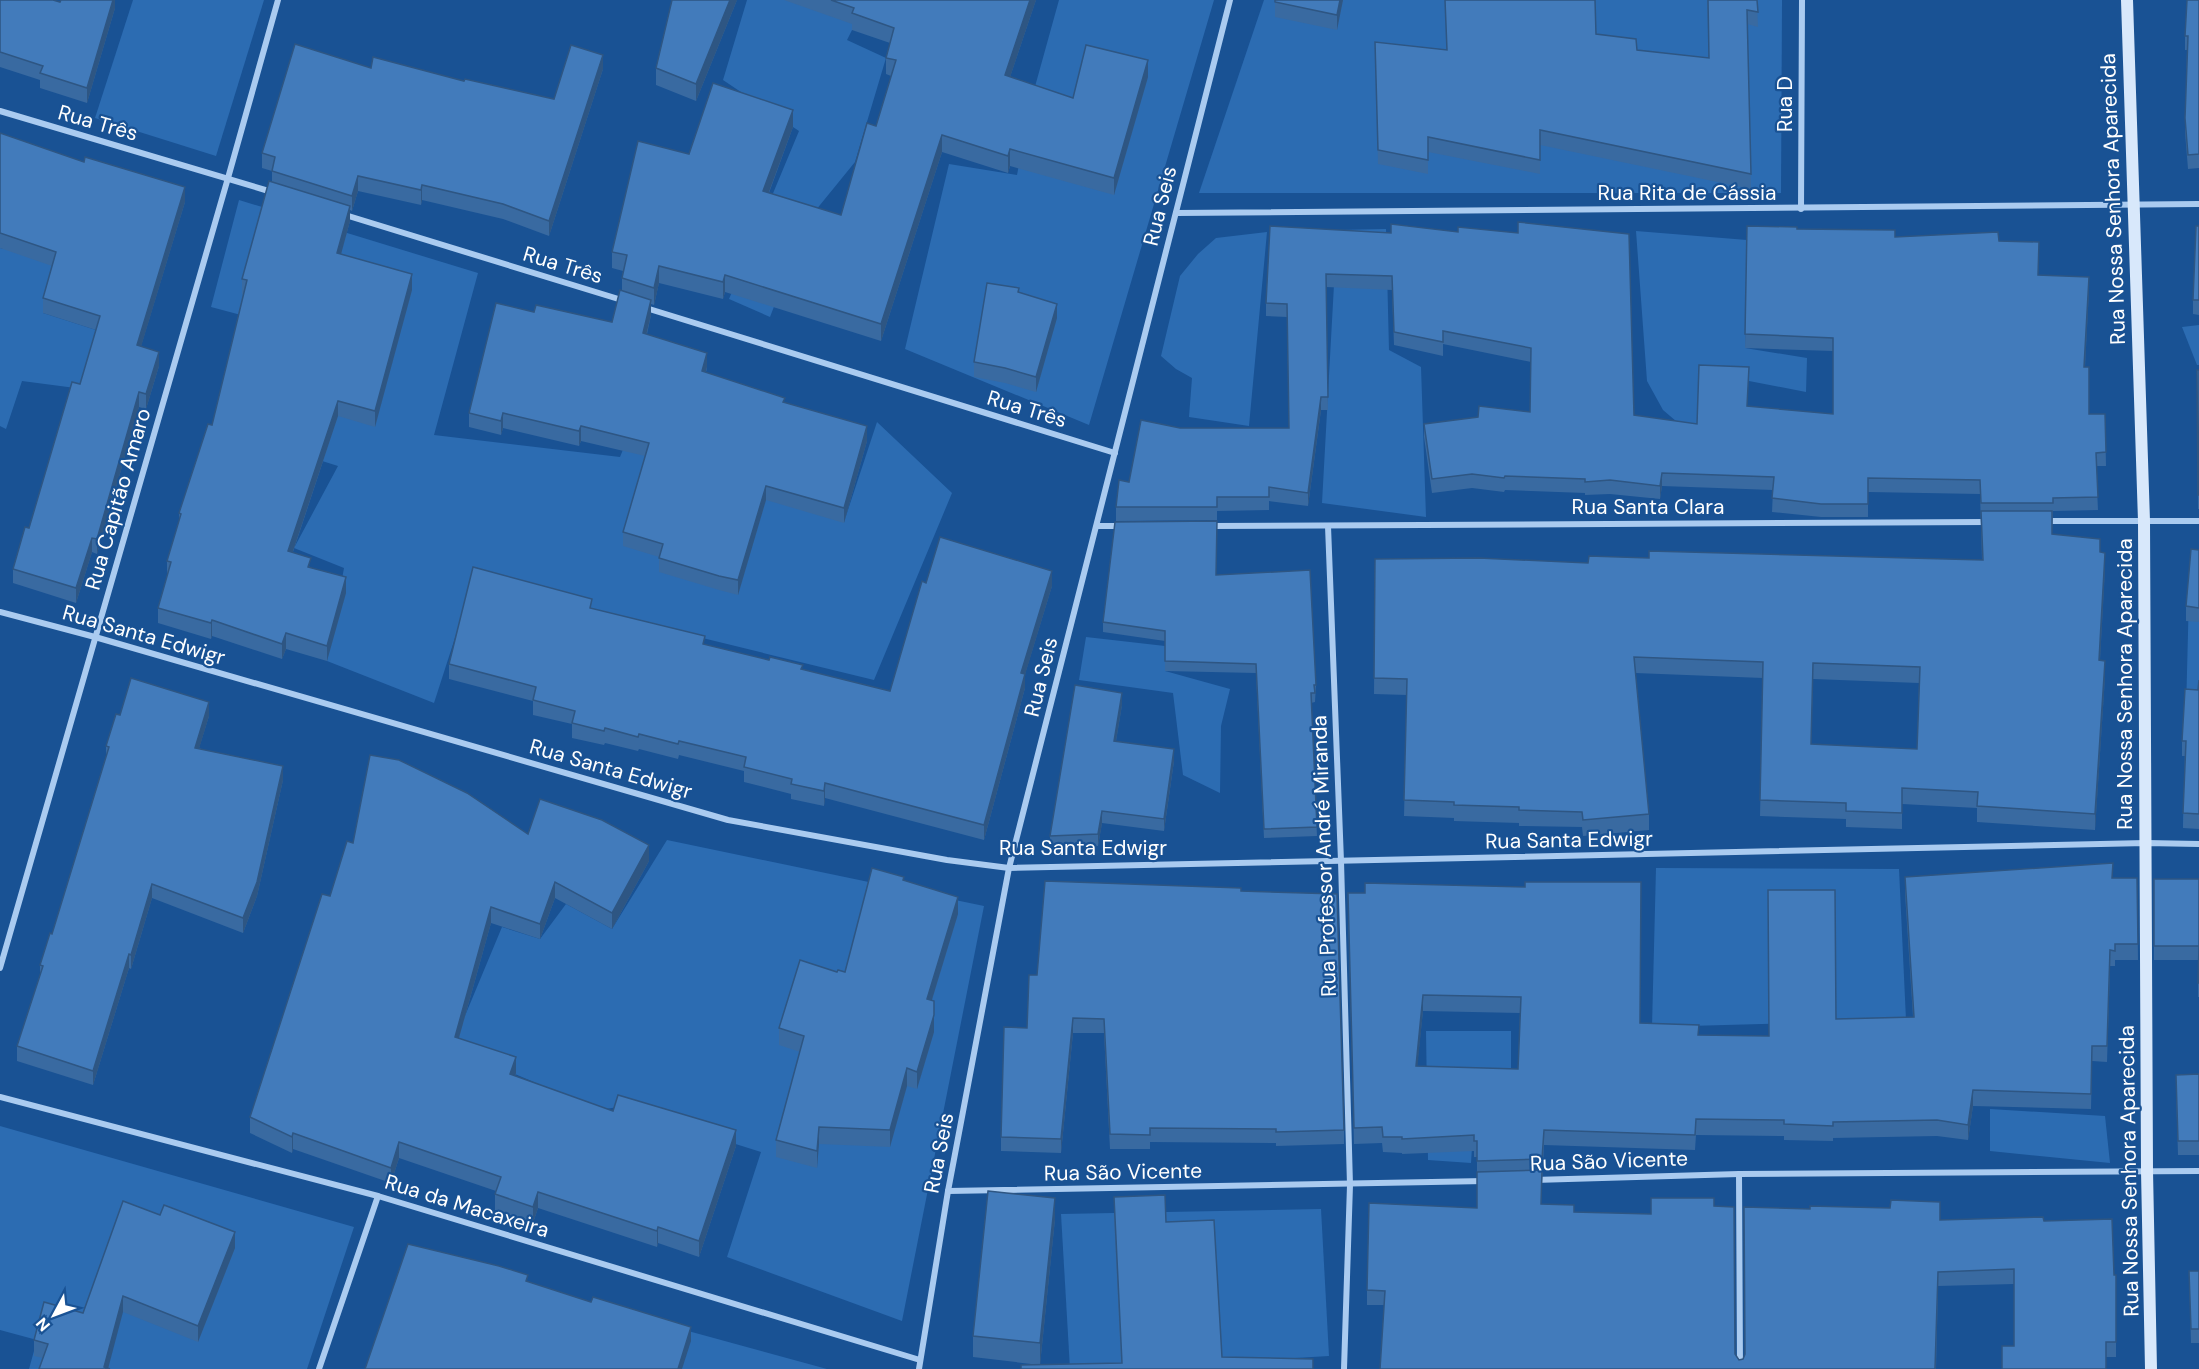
<svg xmlns="http://www.w3.org/2000/svg" width="2199" height="1369" font-family="'DM Sans',sans-serif">
	<style>
		.green { fill: #2c6cb2 }
		.lines { fill: none; stroke-linecap: round; stroke-linejoin: round }
		.street { stroke: #aacbf0; stroke-width: 6 }
		.secondary { stroke: #d8e8fb; stroke-width: 12 }
		.wall { fill: #396aa1; fill-rule: evenodd }
		.shaded-wall { fill: #2e5683 }
		.building { fill: #427bbb; stroke: #2e5683; stroke-width: 1.5; fill-rule: evenodd }
		.labels { text-anchor: middle; dominant-baseline: central; stroke-width: 4.5; stroke-linejoin: round; paint-order: stroke }
		.street-label { font-size: 21px; fill: #fff; stroke: #195294 }
	</style>
	<rect width="100%" height="100%" fill="#195294"/>
	<g class="green">
		<path d="M133 0H264L216 156 95 118Z"/>
		<path d="M747 0H860L852 30 847 40 886 58 855 162 807 221 770 317 729 299 799 131 723 80Z"/>
		<path d="M1059 0H1214L1089 425 905 349 949 164 1017 175 1031 101Z"/>
		<path d="M1264 0H1782L1781 193H1199Z"/>
		<path d="M85 171 43 313 99 331 83 389 22 381 6 429 0 426V248L4 249Z"/>
		<path d="M239 200 478 273 434 435 620 457 662 353 707 367 683 474 844 522 877 422 952 493 874 680 473 582 434 703 327 661 344 568 294 548 338 466 284 449 309 333 211 307Z"/>
		<path d="M1386 229 1389 350 1421 367 1426 517 1322 503 1337 230Z"/>
		<path d="M1636 231 1747 240 1745 348 1807 358 1806 392 1749 381 1697 439 1663 410 1647 381Z"/>
		<path d="M1267 232 1249 426 1189 417 1192 378 1176 369 1161 356 1180 276 1198 254 1216 238Z"/>
		<path d="M2199 325V365H2197L2182 327Z"/>
		<path d="M2190 555H2199V828H2183Z"/>
		<path d="M1086 637 1165 646V671L1230 689 1221 726 1220 793 1183 775 1173 693 1079 680Z"/>
		<path d="M667 840 984 906 902 1321 727 1257 761 1152 618 1107 599 1110 452 1047 502 927 540 939 566 904 612 929Z"/>
		<path d="M1656 868 1899 869 1906 1020 1652 1027Z"/>
		<path d="M1426 1031H1511V1077L1476 1084 1471 1163 1428 1160Z"/>
		<path d="M1990 1109 2105 1116 2110 1163 1990 1151Z"/>
		<path d="M0 1126 354 1227 307 1369H29L37 1340 0 1330Z"/>
		<path d="M1321 1209 1329 1356 1110 1369H1070L1061 1214Z"/>
		<path d="M542 1291 827 1369H511Z"/>
	</g>
	<g class="lines">
		<g class="street">
			<path d="M0 111 272 192"/>
			<path d="M1801 209 1802 0"/>
			<path d="M1176 213 2199 204"/>
			<path d="M342 214 625 301"/>
			<path d="M646 308 1115 453"/>
			<path d="M2047 521H2199"/>
			<path d="M1097 526H1121"/>
			<path d="M1210 526 1988 522"/>
			<path d="M1328 526 1341 861 1350 1185 1344 1369"/>
			<path d="M0 612 95 637 728 820 947 860 1009 868 2146 843 2199 844"/>
			<path d="M0 968 228 178 278 0"/>
			<path d="M0 1097 378 1196 920 1360"/>
			<path d="M1739 1174 1740 1369"/>
			<path d="M1534 1180 1739 1174 2199 1171"/>
			<path d="M948 1191 1485 1181"/>
			<path d="M319 1369 378 1196"/>
			<path d="M919 1369 948 1191 1009 868 1230 0"/>
		</g>
		<path class="secondary" d="M2127 0 2144 521 2147 1171 2151 1369"/>
	</g>
	<g class="wall">
		<path d="M0 0 60 2 115 0V8L87 103 40 88V80L0 67Z"/>
		<path d="M737 0 696 101 656 85V68Z"/>
		<path d="M784 0H1036L1010 77 1073 98 1148 77 1114 195 1010 166 1008 173 942 152 881 341 725 292 723 299 659 283 654 305 651 304V315L647 334 707 367 706 372 785 403 867 441 844 523 766 500 738 595 719 590 659 572V557L623 546V532L645 456 581 441 579 446 503 428 501 435 469 427V413L534 312 612 322 622 291V278L623 271 612 268V252L689 154 793 127 769 193 841 215 876 126 891 76 886 74V58L890 43 852 30V24Z"/>
		<path d="M1343 0 1337 30 1275 17V2Z"/>
		<path d="M1445 0H1595L1596 34 1637 50 1709 58 1707 0H1757L1758 27 1747 24 1751 189 1540 145V174L1428 152V174L1378 164 1375 42 1447 50Z"/>
		<path d="M2199 0V168L2188 169 2185 132 2187 50H2185V36Z"/>
		<path d="M371 68 464 81 554 99 603 69 549 236 503 219 422 200 421 205 358 191 352 211 350 210V221L341 254 412 290 375 427 338 416 293 552 311 568 346 593 327 661 286 649 282 659 212 636 211 639 158 623V608L167 576V561L179 523V513L212 425 243 295 242 294V279L272 182V171L262 168V153Z"/>
		<path d="M0 133 185 202 141 346 159 366 146 409 139 407 97 554 92 552 76 603 13 583V569L29 528 80 384 96 330 43 313V298L52 266 0 248Z"/>
		<path d="M1747 226 1797 229 1895 237 1999 241 2039 256 2038 275 2089 290 2085 367 2089 414H2105L2106 466H2096L2098 510 2053 511 2052 534 2100 552 2105 569 2100 660 2105 677 2095 830 1977 822V808L1902 804V829L1846 827V819L1760 816 1763 678 1635 673 1649 814V830L1583 836 1582 827 1519 826V823L1454 821V818L1404 816 1407 695 1374 694 1375 559 1588 563 1649 558 1982 560 1980 494 1868 492V517H1821L1772 512 1773 490 1662 486 1660 499 1610 494 1585 495V493L1505 490 1504 492 1472 488 1432 493 1424 437V424L1530 412 1531 362 1443 344V356L1394 345 1392 290 1326 287 1328 410H1321L1308 506 1269 501V510L1217 511V520L1116 521V507L1129 482 1180 428H1289L1287 317 1266 316V303L1391 232 1634 415 1697 424 1748 406 1833 414V351L1745 348ZM1813 679 1919 683 1917 749 1811 744Z"/>
		<path d="M2199 226V315L2193 314V300Z"/>
		<path d="M1019 293 1057 318 1036 392 1005 383 974 377V362Z"/>
		<path d="M2197 370H2199V509H2198Z"/>
		<path d="M2199 550V622L2186 621V606Z"/>
		<path d="M1216 575 1316 685 1315 702 1311 703 1317 836 1264 838 1256 673 1165 671V641L1103 632V622Z"/>
		<path d="M926 583 1052 586 1025 674V688L984 840 825 798 824 806 791 799V794L744 782V771L679 755 678 759 639 749 638 751 605 743 604 745 572 738V724L533 715V701L449 679V664L592 608 705 645 890 691Z"/>
		<path d="M2199 680V829L2183 828 2186 756H2182V741L2198 690Z"/>
		<path d="M1122 705 1116 741 1174 761 1164 831 1102 823 1098 846 1050 849V836Z"/>
		<path d="M120 715 209 716 199 748 283 780 257 896 243 933 152 898 131 969 129 968 93 1085 17 1061V1046L40 975V965L52 934 106 756V746Z"/>
		<path d="M528 834 649 861 612 929 555 898 540 939 491 923 459 1038 516 1073 515 1076 613 1111 736 1146 699 1257 658 1243 657 1247 538 1208 533 1223 495 1210V1194L496 1191 399 1158 391 1183 293 1149 292 1153 250 1133V1117L330 896 353 843Z"/>
		<path d="M1905 877 2137 878 2138 960H2115V966H2110L2107 1062 2092 1061 2091 1109 1973 1106 1968 1140 1937 1136 1833 1138V1141L1784 1140V1136L1696 1135 1695 1150 1544 1145 1541 1204 1574 1212 1651 1214 1714 1206 1735 1354 1739 1360 1743 1359 1940 1220 2044 1221 2114 1275H2116V1357H2106L2014 1346V1284L1938 1286 1936 1369H1380L1384 1305H1367V1290L1477 1208V1157H1474V1151L1402 1154V1153L1383 1152 1382 1143 1354 1144 1348 908 1640 1023 1699 1035 1769 1036 1836 1019 1913 1017 1905 893ZM1423 1011 1520 1013 1518 1069 1417 1066Z"/>
		<path d="M2154 879H2199V997H2198V960H2154Z"/>
		<path d="M904 880 958 914 932 1000 934 1032 917 1089 907 1086 890 1147 819 1144 817 1168 776 1157V1140L800 1052 779 1045V1028L837 972H845Z"/>
		<path d="M1241 891 1344 1130V1144L1276 1146V1143L1150 1142V1149H1110L1104 1033H1073L1061 1153 1001 1151V1137L1027 1028 1037 975Z"/>
		<path d="M2199 1074V1155H2178L2176 1089Z"/>
		<path d="M1114 1197 1166 1222 1222 1357 1121 1363 1114 1217Z"/>
		<path d="M1055 1219 1040 1365 973 1357V1336Z"/>
		<path d="M235 1248 198 1342 123 1312 43 1358 34 1356V1340L83 1313Z"/>
		<path d="M2189 1271H2199V1343H2191Z"/>
	</g>
	<g class="shaded-wall">
		<path d="M113 0H115V8L87 103V88Z"/>
		<path d="M730 0H737L696 101V84Z"/>
		<path d="M1030 0H1036L1005 92V75Z"/>
		<path d="M1340 0H1343L1337 30V15Z"/>
		<path d="M603 55V69L549 236V221Z"/>
		<path d="M1148 60V77L1114 195V178Z"/>
		<path d="M793 110V127L763 208V191Z"/>
		<path d="M942 135V152L881 341V324Z"/>
		<path d="M1010 149V166L1008 173V156Z"/>
		<path d="M358 176V191L352 211V196Z"/>
		<path d="M422 185V200L421 205V190Z"/>
		<path d="M185 187V202L137 360V345Z"/>
		<path d="M350 206V221L337 269V253Z"/>
		<path d="M659 266V283L654 305V288Z"/>
		<path d="M412 274V290L375 427V411Z"/>
		<path d="M725 275V292L723 299V282Z"/>
		<path d="M2089 277V290L2084 381V367Z"/>
		<path d="M651 300V315L643 348V333Z"/>
		<path d="M1057 304V318L1036 392V377Z"/>
		<path d="M159 352V366L146 409V394Z"/>
		<path d="M707 353V367L702 386V371Z"/>
		<path d="M139 392V407L97 554V539Z"/>
		<path d="M1321 397V410L1308 506V493Z"/>
		<path d="M338 401V416L288 566V551Z"/>
		<path d="M503 413V428L501 435V421Z"/>
		<path d="M581 426V441L579 446V431Z"/>
		<path d="M867 426V441L844 523V508Z"/>
		<path d="M1662 473V486L1660 499V486Z"/>
		<path d="M766 486V500L738 595V580Z"/>
		<path d="M92 538V552L76 603V588Z"/>
		<path d="M2105 553V569L2099 676V660Z"/>
		<path d="M1052 571V586L1021 688V673Z"/>
		<path d="M346 577V593L327 661V646Z"/>
		<path d="M212 620V636L211 639V623Z"/>
		<path d="M286 633V649L282 659V644Z"/>
		<path d="M2105 661V677L2095 830V814Z"/>
		<path d="M1025 674V688L984 840V825Z"/>
		<path d="M1122 693V705L1114 753V741Z"/>
		<path d="M209 702V716L195 762V748Z"/>
		<path d="M1174 749V761L1164 831V819Z"/>
		<path d="M283 766V780L257 896 243 933V918Z"/>
		<path d="M825 783V798L824 806V791Z"/>
		<path d="M1102 811V823L1098 846V834Z"/>
		<path d="M649 845V861L612 929V913Z"/>
		<path d="M555 882V898L540 939V924Z"/>
		<path d="M152 884V898L131 969V955Z"/>
		<path d="M958 897V914L927 1016V999Z"/>
		<path d="M491 907V923L455 1052V1037Z"/>
		<path d="M129 954V968L93 1085V1071Z"/>
		<path d="M1423 995V1011L1416 1082V1066Z"/>
		<path d="M934 1015V1032L917 1089V1072Z"/>
		<path d="M1073 1018V1033L1061 1153V1139Z"/>
		<path d="M516 1057V1073L510 1090V1074Z"/>
		<path d="M907 1068V1086L890 1147V1130Z"/>
		<path d="M1973 1090V1106L1968 1140V1125Z"/>
		<path d="M819 1127V1144L817 1168V1151Z"/>
		<path d="M736 1130V1146L699 1257V1241Z"/>
		<path d="M293 1133V1149L292 1153V1137Z"/>
		<path d="M399 1142V1158L391 1183V1168Z"/>
		<path d="M538 1192V1208L533 1223V1207Z"/>
		<path d="M1055 1198V1219L1040 1365V1343Z"/>
		<path d="M658 1227V1243L657 1247V1231Z"/>
		<path d="M235 1232V1248L198 1342V1326Z"/>
		<path d="M123 1296V1312L108 1369 104 1367Z"/>
		<path d="M691 1327V1341L682 1369H678Z"/>
	</g>
	<g class="building">
		<path d="M0 0H53L60 2 61 0H113L87 88 40 73 43 66 0 52Z"/>
		<path d="M672 0H730L696 84 656 68Z"/>
		<path d="M831 0H1030L1005 75 1073 98 1086 45 1148 60 1114 178 1010 149 1008 156 942 135 881 324 725 275 723 282 659 266 654 288 622 278 627 255 612 252 638 141 689 154 713 83 793 110 763 191 841 215 867 123 876 126 896 60 886 58 894 28 852 13 854 8Z"/>
		<path d="M1275 0H1340L1337 15 1275 2Z"/>
		<path d="M1445 0H1595L1596 34 1636 39 1637 50 1709 58 1708 0H1757L1758 12 1747 10 1751 174 1540 130V160L1428 137V160L1378 150 1375 42 1447 50Z"/>
		<path d="M2187 0H2199V154L2188 155 2185 118 2188 36H2185Z"/>
		<path d="M295 44 371 68 373 57 464 81 465 79 554 99 571 45 603 55 549 221 503 204 422 185 421 190 358 176 352 196 272 171 275 157 262 153Z"/>
		<path d="M0 133 84 162 85 157 185 187 137 345 159 352 146 394 139 392 97 539 92 538 76 588 13 569 25 527 29 528 72 382 80 384 100 316 43 298 56 252 0 233Z"/>
		<path d="M269 181 350 206 337 253 412 274 375 411 338 401 288 551 311 558 308 567 346 577 327 646 286 633 282 644 212 620 211 623 158 608 171 562 167 561 181 514 179 513 208 424 212 425 247 280 242 279Z"/>
		<path d="M1518 222 1629 234 1634 415 1697 424 1699 365 1749 367 1747 406 1833 414V338L1745 334 1747 226 1797 227V229L1895 230V237L1998 232 1999 241 2039 242 2038 275 2089 277 2084 367H2089V414H2105L2106 452 2096 453 2098 497 2053 498V503H1981L1980 480 1868 478V504H1821L1772 498 1774 477 1662 473 1660 486 1610 480 1585 482V479L1505 476 1504 478 1472 474 1432 479 1424 424 1478 417 1479 406 1530 412 1531 348 1443 331V342L1394 332 1392 276 1326 274 1328 397H1321L1308 493 1269 487V497H1217V507H1116L1119 480 1129 482 1141 420 1180 428H1289L1287 304 1266 303 1270 226 1391 233V224L1458 232V227L1518 233Z"/>
		<path d="M2196 226H2199V300H2193Z"/>
		<path d="M987 283 1019 288 1018 292 1057 304 1036 377 1005 368 974 362Z"/>
		<path d="M620 290 651 300 643 333 707 353 702 371 785 398 783 402 867 426 844 508 766 486 738 580 719 576 659 558 663 544 623 532 649 443 581 426 579 431 503 413 501 421 469 413 496 303 534 312 536 305 612 322Z"/>
		<path d="M2197 370H2199V495H2198Z"/>
		<path d="M1981 511H2052V534L2100 539V552L2105 553 2099 660 2105 661 2095 814 1977 806 1978 792 1902 788V813L1846 811V803L1760 800 1763 662 1634 657 1649 814 1583 820 1582 812 1519 810V807L1454 805V802L1404 800 1407 679 1374 678 1375 559 1479 558 1588 563 1589 556 1649 558V551L1983 560ZM1813 663 1920 667 1917 749 1811 744Z"/>
		<path d="M1217 521 1216 575 1310 570 1316 685H1314L1315 693H1311L1317 827 1264 829 1256 664 1165 661V631L1103 622 1115 522Z"/>
		<path d="M940 537 1052 571 1021 673 1025 674 984 825 825 783 824 791 791 784 792 779 744 767 746 757 679 741 678 744 639 734 638 737 605 728 604 731 572 723 575 711 533 700 536 687 449 664 473 567 592 599 590 608 705 636 703 644 769 660 770 657 803 665 801 669 890 691 922 581 926 583Z"/>
		<path d="M2191 549 2199 550V608L2186 606Z"/>
		<path d="M131 678 209 702 195 748 283 766 257 882 243 918 152 884 131 955 129 954 93 1071 17 1046 43 966 40 965 50 933 52 934 109 747 106 746 116 714 120 715Z"/>
		<path d="M2199 680V814L2183 813 2186 741H2182L2185 689 2198 690Z"/>
		<path d="M1075 685 1122 693 1114 741 1174 749 1164 819 1102 811 1098 834 1050 836Z"/>
		<path d="M370 755 399 760 467 793 528 834 540 799 602 820 649 845 612 913 555 882 540 924 491 907 455 1037 516 1057 510 1074 613 1111 618 1095 736 1130 699 1241 658 1227 657 1231 538 1192 533 1207 495 1194 501 1177 399 1142 391 1168 293 1133 292 1137 250 1117 322 894 330 896 347 841 353 843Z"/>
		<path d="M2113 863 2112 878H2137L2138 944H2115V951L2110 950 2107 1046H2092L2091 1094 1973 1090 1968 1125 1937 1120 1833 1122V1126L1784 1124V1120L1696 1119 1695 1135 1544 1130 1542 1159 1477 1161V1141H1474V1135L1402 1139V1137H1383L1382 1127 1354 1128 1348 893H1365V883L1525 887V882H1641L1640 1023 1699 1025 1698 1035 1769 1036 1768 890H1835L1836 1019 1914 1017 1905 877ZM1423 995 1521 997 1518 1069 1416 1066Z"/>
		<path d="M872 868 904 877 903 880 958 897 927 999 934 1001V1015L917 1072 907 1068 890 1130 819 1127 817 1151 776 1140 804 1036 779 1028 800 960 837 972 838 970 845 972Z"/>
		<path d="M2154 879H2199V983H2198L2199 946H2154Z"/>
		<path d="M1045 881 1241 888V891L1337 894 1344 1130 1276 1132V1129L1150 1128V1135L1110 1134 1104 1019 1073 1018 1061 1139 1001 1137 1004 1027 1027 1028 1029 975H1037Z"/>
		<path d="M2199 1074V1141H2178L2176 1075Z"/>
		<path d="M1542 1170 1541 1204 1574 1205V1212L1651 1214V1198H1714V1206L1734 1207 1735 1354 1739 1360 1743 1359 1745 1354 1744 1207 1810 1209V1206L1890 1208 1891 1200 1940 1202V1220L2043 1217 2044 1221 2112 1219 2114 1275H2116V1342H2106V1369H2002V1346H2014V1269L1938 1272 1935 1369H1380L1385 1291 1367 1290 1369 1203 1477 1208V1172Z"/>
		<path d="M988 1191 1055 1198 1040 1343 973 1336Z"/>
		<path d="M1165 1195 1166 1222 1214 1220 1222 1357 1313 1359V1369H1021V1365L1122 1363 1114 1197Z"/>
		<path d="M123 1201 160 1215 164 1205 235 1232 198 1326 123 1296 104 1367 110 1369H39L48 1344 34 1340 44 1302 83 1313Z"/>
		<path d="M408 1244 499 1266 528 1275 526 1281 591 1302 593 1297 691 1327 678 1369H365Z"/>
		<path d="M2189 1271H2199V1329H2191Z"/>
	</g>
	<g class="labels">
		<g class="street-label">
			<text transform="translate(1785 104) rotate(-90)">Rua D</text>
			<text transform="translate(98 123) rotate(16)">Rua Três</text>
			<text x="1687" y="193">Rua Rita de Cássia</text>
			<text transform="translate(2113 199) rotate(-92)">Rua Nossa Senhora Aparecida</text>
			<text transform="translate(1160 206) rotate(-76)">Rua Seis</text>
			<text transform="translate(563 265) rotate(17)">Rua Três</text>
			<text transform="translate(1027 409) rotate(17)">Rua Três</text>
			<text transform="translate(118 499) rotate(-74)">Rua Capitão Amaro</text>
			<text x="1648" y="507">Rua Santa Clara</text>
			<text transform="translate(144 635) rotate(16)">Rua Santa Edwigr</text>
			<text transform="translate(1041 677) rotate(-76)">Rua Seis</text>
			<text transform="translate(2125 684) rotate(-90)">Rua Nossa Senhora Aparecida</text>
			<text transform="translate(611 769) rotate(16)">Rua Santa Edwigr</text>
			<text transform="translate(1569 840) rotate(-1)">Rua Santa Edwigr</text>
			<text x="1083" y="848">Rua Santa Edwigr</text>
			<text transform="translate(1324 856) rotate(-92)">Rua Professor André Miranda</text>
			<text transform="translate(939 1153) rotate(-79)">Rua Seis</text>
			<text transform="translate(1609 1161) rotate(-2)">Rua São Vicente</text>
			<text transform="translate(2129 1171) rotate(-91)">Rua Nossa Senhora Aparecida</text>
			<text transform="translate(1123 1172) rotate(-1)">Rua São Vicente</text>
			<text transform="translate(467 1206) rotate(17)">Rua da Macaxeira</text>
		</g>
	</g>
	<g transform="translate(54 1315) rotate(229)" stroke="#195294" stroke-width="4.5" paint-order="stroke">
	<path d="M0-4.5L10 22L0 15L-10 22Z" fill="#ffffff"/>
	<text y="-9" font-size="16" font-weight="bold" text-anchor="middle" fill="#ffffff">N</text>
	</g>
</svg>
